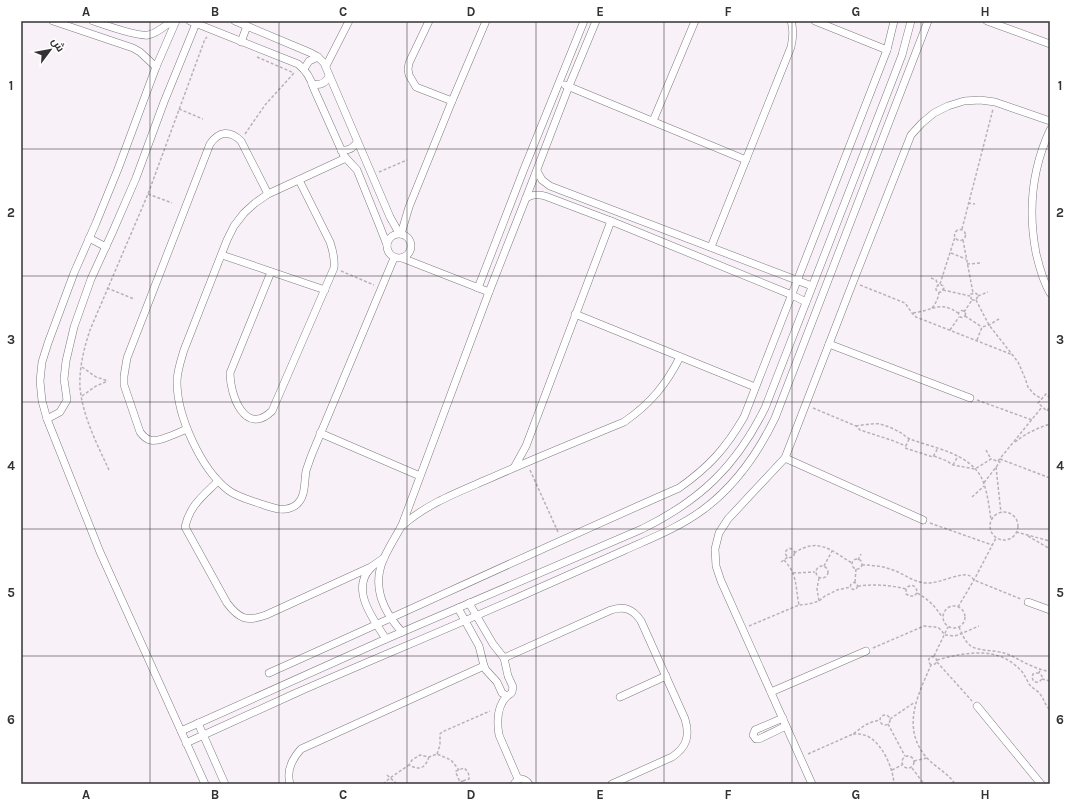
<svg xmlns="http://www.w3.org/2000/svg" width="1071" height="805" font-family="Karla,Cairo,sans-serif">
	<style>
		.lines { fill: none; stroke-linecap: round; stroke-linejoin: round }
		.street-casing { stroke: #7f7980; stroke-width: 8 }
		.path { stroke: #b7b2b7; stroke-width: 1.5; stroke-dasharray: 3 2; stroke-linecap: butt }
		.street { stroke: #fff; stroke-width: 7 }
		.grid { fill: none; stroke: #353235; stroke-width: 1; stroke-opacity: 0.55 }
		.neatline { fill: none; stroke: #353235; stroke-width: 1.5 }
		.grid-label { font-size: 13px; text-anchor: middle; font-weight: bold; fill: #353235 }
	</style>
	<rect width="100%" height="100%" fill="#f8f1f8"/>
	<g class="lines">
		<defs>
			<g id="street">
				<path d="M53 21 133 48 140 52 156 67"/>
				<path d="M93 21C105 25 137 37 148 35 156 34 165 26 172 21"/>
				<path d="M176 21 156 67 118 169 96 223 74 273 48 343 42 362 40 381 42 401 47 419 100 552 205 784"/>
				<path d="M190 21 298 64C307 71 311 79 314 89L344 156 357 170 380 227 387 245"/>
				<path d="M235 21 311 53 318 57 324 63 390 217 399 233"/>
				<path d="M429 21 409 63 408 69 409 75 416 87 452 101"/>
				<path d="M815 21 887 50"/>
				<path d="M987 21 1050 44"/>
				<path d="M241 42 247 26"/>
				<path d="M326 66 349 21"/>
				<path d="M304 69 309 61 318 57"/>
				<path d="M312 84C320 86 326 83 329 76"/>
				<path d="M565 85 746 160"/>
				<path d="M653 121 695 21"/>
				<path d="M1050 130C1032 169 1028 211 1036 253 1039 266 1043 281 1050 293"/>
				<path d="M341 150C348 151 353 149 357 142"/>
				<path d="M346 158 268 194 255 203 244 213 234 226 227 240 184 350C181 360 177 371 177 382 177 416 201 469 228 490 237 497 250 500 261 504 273 508 285 513 296 505 306 497 304 483 306 471 308 465 310 459 312 454L394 258"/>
				<path d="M537 171 542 180 550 186 812 286"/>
				<path d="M526 198C533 194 538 194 545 196L611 221 792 295 806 302"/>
				<circle cx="399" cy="246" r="12"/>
				<path d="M401 234 409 207 452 101 486 21"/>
				<path d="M89 238 106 247"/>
				<path d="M711 247 791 47C793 38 794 30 791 21"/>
				<path d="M222 255 325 290"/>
				<path d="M402 258 489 292"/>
				<path d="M271 272 230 373C230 395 245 437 272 411L334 268C335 259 333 251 330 242L299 180"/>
				<path d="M478 288 524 169 584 21"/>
				<path d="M575 314 755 387"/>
				<path d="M829 344 970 398"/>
				<path d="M47 419 60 412 67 400 64 379 66 361 74 327 91 279 113 231 136 178 164 102 197 21"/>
				<path d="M187 429C179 432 158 443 150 440 146 439 143 436 140 432L124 385V376L127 358 210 144C219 131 230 130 241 141L268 194"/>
				<path d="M320 433 420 476"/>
				<path d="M785 458 923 520"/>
				<path d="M515 466 526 446 611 221"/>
				<path d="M218 481C203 496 190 505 185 527L227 603C239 619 247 622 266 615L371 567 384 558"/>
				<path d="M403 525C427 504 456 493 486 480 531 460 578 441 624 422 650 404 666 385 680 357"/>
				<path d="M372 567C349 588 373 619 386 639"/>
				<path d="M1028 602 1050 610"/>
				<path d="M469 603 493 644 504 658 508 676 513 687 512 692C511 694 509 695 507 696 497 706 497 723 499 735L518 779"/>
				<path d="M458 608 479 646 484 666 486 670 497 682 502 693 507 696"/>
				<path d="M402 632C383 611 371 586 384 558 389 547 396 536 402 525L489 292 526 198 569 86 596 21"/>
				<path d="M504 658 611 610C625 606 633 609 641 621L685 719C690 736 687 747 672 757L612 784"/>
				<path d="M269 673C406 612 542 548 679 488 709 467 726 448 744 417L887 50 894 21"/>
				<path d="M771 692 866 651"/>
				<path d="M620 697 666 676"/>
				<path d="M977 706 1041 784"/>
				<path d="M783 718 755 730 753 735 756 739H759L786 726"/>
				<path d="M198 723 225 784"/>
				<path d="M181 731 386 639 642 529C701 500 736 466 765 408L894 76 902 55 911 21"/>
				<path d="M186 743C223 726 260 709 296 693 376 658 457 625 537 589 566 576 595 563 625 550 652 538 680 527 704 509 736 485 758 453 775 418L928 21"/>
				<path d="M290 784C286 770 292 759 301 749L484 666"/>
				<path d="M514 784 518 779C523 778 526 780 529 784"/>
				<path d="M812 784 721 581 716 566 715 549 719 533 728 519 785 458 853 282 911 135 922 123 934 113 948 106 964 101 980 100 995 102 1050 121"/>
			</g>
		</defs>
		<use href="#street" class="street-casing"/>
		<g class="path">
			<path d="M257 57 294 73"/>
			<path d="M179 109 203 119"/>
			<path d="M245 134 265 105 294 73"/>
			<path d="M379 172 407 160"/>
			<path d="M148 194 172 203"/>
			<path d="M968 203 975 204"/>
			<path d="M962 229 993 109"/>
			<circle cx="960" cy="235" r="5.5"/>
			<path d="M963 240 973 293"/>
			<path d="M951 253 966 259"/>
			<path d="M967 264 981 263"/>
			<path d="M341 271 374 285"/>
			<path d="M931 278 936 280 938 285"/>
			<path d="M940 284 955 237"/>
			<path d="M860 285 905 303 912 313 916 317 1013 355"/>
			<path d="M107 288 134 299"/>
			<path d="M943 290 970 296"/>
			<path d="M978 296 988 292"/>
			<path d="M976 300 989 325 1018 362 1025 378 1028 387 1034 394 1042 399"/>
			<path d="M932 308C936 303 938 299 939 292L936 290V287L940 284 943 286 944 288 941 292H939"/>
			<circle cx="962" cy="314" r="3.5"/>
			<path d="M964 312 972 300 971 298V294L975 293 977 294 978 296 976 300H972"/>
			<path d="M913 313C932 311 940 300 958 313"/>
			<path d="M965 316 982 327"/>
			<path d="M950 330 959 317"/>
			<path d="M977 340 982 327 989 325 999 319"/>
			<path d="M82 367 96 377 108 381"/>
			<path d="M82 396 96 386 108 381"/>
			<path d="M1050 398 1046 394 1038 403 1047 411 1050 406"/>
			<path d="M977 400 1032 420"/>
			<path d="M813 408 856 426 860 430 891 440 906 446"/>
			<path d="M856 426C863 425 873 423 880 424 888 426 896 430 903 434 905 436 907 438 910 439 933 448 965 452 980 475 987 487 989 506 991 520"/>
			<path d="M909 439 905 448 933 457 938 448"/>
			<path d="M1015 442C1025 434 1037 428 1050 424"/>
			<path d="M986 450 991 459"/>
			<path d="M934 456 947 461 953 465 975 469 991 459 1000 462 983 484"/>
			<path d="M1000 459 1050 478"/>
			<path d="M998 461 1042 407"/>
			<path d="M953 465 958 456"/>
			<path d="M996 467 1001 513"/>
			<path d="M109 470C97 444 83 417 80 388 79 368 84 348 90 330L148 194 205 39 207 37"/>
			<path d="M530 470 558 532"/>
			<path d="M972 497 984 486"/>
			<circle cx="1004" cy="526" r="14"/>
			<path d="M930 523 992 545"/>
			<path d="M1016 532 1050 541"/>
			<path d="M1028 536 1050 549"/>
			<circle cx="790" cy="553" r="4.5"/>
			<path d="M794 553C819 537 830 550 852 563"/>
			<circle cx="857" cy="564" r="5"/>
			<path d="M784 560C798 575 795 586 799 605"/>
			<path d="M858 560 861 554"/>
			<path d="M781 562 788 557"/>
			<path d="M862 565C872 565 883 566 893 570 905 574 914 583 927 583 939 584 962 571 970 576 971 576 974 580 974 580L1021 599"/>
			<circle cx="822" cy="572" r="6"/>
			<path d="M824 566 832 551"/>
			<path d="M793 573 815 572"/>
			<path d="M819 578 817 589 819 601"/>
			<path d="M855 582 856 569"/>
			<circle cx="854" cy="586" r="3.5"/>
			<path d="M858 586C875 584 890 585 906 589"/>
			<path d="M917 593 914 596H910L906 594V589C910 583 917 585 917 593 928 599 935 606 942 617"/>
			<circle cx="954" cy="617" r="11"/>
			<path d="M958 607 974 580 996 538"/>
			<path d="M749 626 799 605 809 604 819 601 825 596 837 590 851 587"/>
			<path d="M959 627C962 634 965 642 971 646 978 651 994 650 1004 653 1014 656 1022 662 1032 666 1038 669 1044 670 1050 672"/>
			<path d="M873 648 924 626 935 627 939 628 945 635 954 636 958 635 979 626"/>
			<path d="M934 656 948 627"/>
			<path d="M937 660C967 652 1000 645 1023 673 1025 676 1027 680 1029 684 1032 688 1037 690 1040 694 1044 699 1045 705 1050 710"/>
			<path d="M937 662 972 701"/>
			<path d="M931 665C926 660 930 654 936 658L937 662 935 664 931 665C918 695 901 727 926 757 935 767 948 773 955 784"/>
			<path d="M1039 673H1036L1033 674C1031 680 1034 683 1039 682L1042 679V676L1039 673 1040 670"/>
			<path d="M1042 679 1050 681"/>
			<circle cx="885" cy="720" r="5"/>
			<path d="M890 719 915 702"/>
			<path d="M888 724 905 756"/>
			<path d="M853 734C859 734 864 734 869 737 883 745 893 768 894 784"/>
			<path d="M437 754 440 745V734L442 732 490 711"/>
			<path d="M808 754 853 734 865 725 872 722 880 720"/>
			<circle cx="908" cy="762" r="6"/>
			<path d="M429 757C425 768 420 771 409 765L412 760 420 755 429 757 437 754 451 760 459 770"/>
			<path d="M914 761 927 758"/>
			<path d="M912 768 924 784"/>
			<path d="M892 770 902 765"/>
			<path d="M387 775 396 783"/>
			<path d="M463 781 469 779C470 775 467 770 464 768L456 771V773L460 782 463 781 464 784"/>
			<path d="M383 784 390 778 409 765"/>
		</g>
		<use href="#street" class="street"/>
	</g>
	<path class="grid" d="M150 21V784M279 21V784M407 21V784M536 21V784M664 21V784M792 21V784M921 21V784M21 149H1050M21 276H1050M21 402H1050M21 529H1050M21 656H1050"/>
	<rect width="1071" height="805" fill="none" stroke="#ffffff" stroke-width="44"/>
	<g transform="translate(50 50) rotate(58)" stroke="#ffffff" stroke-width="3" paint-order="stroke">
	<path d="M0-3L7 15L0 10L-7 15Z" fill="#353235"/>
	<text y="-6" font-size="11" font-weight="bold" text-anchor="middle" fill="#353235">ش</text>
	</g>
	<rect x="22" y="22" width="1027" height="761" class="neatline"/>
	<g class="grid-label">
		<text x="86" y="16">A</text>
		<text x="215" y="16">B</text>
		<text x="343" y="16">C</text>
		<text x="471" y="16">D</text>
		<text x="600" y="16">E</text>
		<text x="728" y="16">F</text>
		<text x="856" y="16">G</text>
		<text x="985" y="16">H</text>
		<text x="11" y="90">1</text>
		<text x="1060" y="90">1</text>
		<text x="11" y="217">2</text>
		<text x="1060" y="217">2</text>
		<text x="11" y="344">3</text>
		<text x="1060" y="344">3</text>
		<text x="11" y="470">4</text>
		<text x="1060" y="470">4</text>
		<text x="11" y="597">5</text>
		<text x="1060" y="597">5</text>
		<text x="11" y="724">6</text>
		<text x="1060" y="724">6</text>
		<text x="86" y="799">A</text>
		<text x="215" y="799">B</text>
		<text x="343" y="799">C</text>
		<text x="471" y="799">D</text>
		<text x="600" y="799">E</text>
		<text x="728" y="799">F</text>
		<text x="856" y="799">G</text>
		<text x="985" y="799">H</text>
	</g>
</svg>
